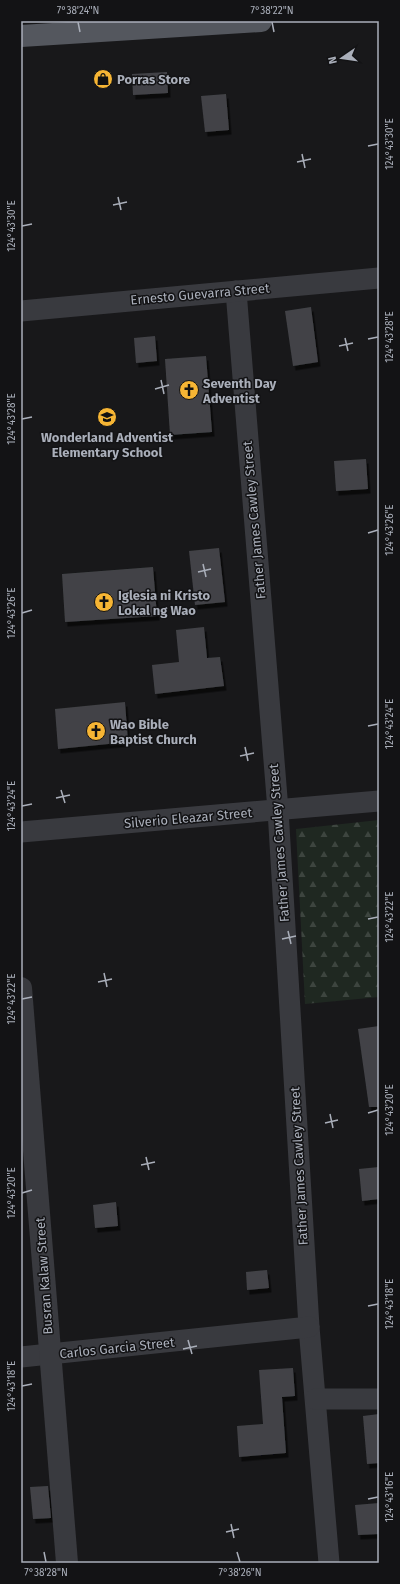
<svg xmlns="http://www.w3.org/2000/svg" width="400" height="1584" font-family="'Fira Sans',sans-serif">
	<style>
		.forest { fill: url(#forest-firs) }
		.building { fill: #424347; filter: url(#shadow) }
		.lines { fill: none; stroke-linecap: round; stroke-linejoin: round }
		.minor { stroke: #393a3f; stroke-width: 21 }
		.tertiary { stroke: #393a3f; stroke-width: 22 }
		.primary { stroke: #54575e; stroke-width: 22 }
		.ticks { fill: none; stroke: #aaafba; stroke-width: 1.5 }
		.labels { text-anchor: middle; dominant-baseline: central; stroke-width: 3; stroke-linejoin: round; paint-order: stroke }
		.poi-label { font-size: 13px; font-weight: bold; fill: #aaafba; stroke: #131315; text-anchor: start }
		.street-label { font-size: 13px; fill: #aaafba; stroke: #131315 }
		.neatline { fill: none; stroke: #aaafba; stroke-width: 1.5 }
		.ticks-label { font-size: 10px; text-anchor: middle; fill: #aaafba }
	</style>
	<defs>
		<pattern id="forest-firs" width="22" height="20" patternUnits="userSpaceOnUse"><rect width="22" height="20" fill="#1f2821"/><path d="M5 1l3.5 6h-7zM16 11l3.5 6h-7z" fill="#3d453f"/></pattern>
		<filter id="shadow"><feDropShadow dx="2.5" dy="4.5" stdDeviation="0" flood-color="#0009"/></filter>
	</defs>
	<rect width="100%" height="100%" fill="#18181a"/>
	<path class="forest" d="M379 820V997L305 1004 296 829Z"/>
	<g class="building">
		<path d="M167 72 168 93 133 95 132 74Z"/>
		<path d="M226 94 229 130 205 132 201 96Z"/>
		<path d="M311 307 318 362 293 366 285 311Z"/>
		<path d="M155 336 157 361 136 363 134 338Z"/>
		<path d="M206 356 212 432 170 435 165 359Z"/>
		<path d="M366 459 368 489 336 491 334 461Z"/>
		<path d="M219 548 225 602 195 605 189 551Z"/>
		<path d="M153 567 157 616 65 622 62 574Z"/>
		<path d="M204 627 207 658 220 657 224 686 155 694 152 665 179 662 176 630Z"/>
		<path d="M125 702 128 742 58 749 55 709Z"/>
		<path d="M379 1026V1107H369L358 1029Z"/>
		<path d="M379 1167V1199L362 1201 359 1169Z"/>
		<path d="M116 1202 118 1226 95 1228 93 1205Z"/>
		<path d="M267 1270 269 1288 247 1290 246 1272Z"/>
		<path d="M293 1368 295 1396 282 1397 286 1453 239 1457 237 1426 263 1424 259 1370Z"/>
		<path d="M379 1414V1463L367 1464 363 1416Z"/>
		<path d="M48 1486 51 1518 33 1519 30 1487Z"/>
		<path d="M379 1503V1534L358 1535 355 1505Z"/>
	</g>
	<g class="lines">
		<g class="minor">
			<path d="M236 291 278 810 309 1327 329 1563"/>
			<path d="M21 311 379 278"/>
			<path d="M21 832 379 801"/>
			<path d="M21 1357 309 1327"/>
			<path d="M316 1399H379"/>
		</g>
		<path class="tertiary" d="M21 988 67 1563"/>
		<path class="primary" d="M21 36 261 21"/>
	</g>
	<path class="ticks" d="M78 22 80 32M272 22 274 32M368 146 378 144M302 154 305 168M297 162 311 159M118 197 121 210M113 205 127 202M22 226 32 224M345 338 348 351M368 339 378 337M339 346 353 343M161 380 164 394M155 389 169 385M22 419 32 417M368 533 378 530M203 564 206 577M198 572 211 569M22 613 32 610M368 726 378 724M245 747 248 761M240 756 254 753M61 790 65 803M56 798 70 795M22 806 32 804M368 919 378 917M288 931 291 944M282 939 296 936M104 973 107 987M98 982 112 979M22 999 32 997M368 1113 378 1110M330 1114 333 1128M325 1123 338 1120M146 1157 149 1170M141 1165 155 1162M22 1193 32 1190M368 1306 378 1304M188 1340 192 1354M183 1349 197 1346M22 1386 32 1384M368 1499 378 1497M231 1524 234 1538M226 1532 239 1529M44 1552 46 1562M237 1552 240 1562"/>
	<defs>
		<symbol id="shop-disc" viewBox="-11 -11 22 22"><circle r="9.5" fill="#f6b534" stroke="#131315"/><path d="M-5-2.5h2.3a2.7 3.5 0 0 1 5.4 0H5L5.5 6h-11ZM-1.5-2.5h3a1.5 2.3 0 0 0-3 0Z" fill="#111"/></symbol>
		<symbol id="church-disc" viewBox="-11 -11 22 22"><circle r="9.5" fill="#f6b534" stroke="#131315"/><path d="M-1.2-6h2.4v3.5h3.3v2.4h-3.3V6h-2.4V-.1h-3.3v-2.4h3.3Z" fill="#111"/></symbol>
		<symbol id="school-disc" viewBox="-11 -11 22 22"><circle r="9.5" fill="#f6b534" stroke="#131315"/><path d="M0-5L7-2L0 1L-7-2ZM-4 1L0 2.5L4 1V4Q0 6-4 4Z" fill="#111"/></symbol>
	</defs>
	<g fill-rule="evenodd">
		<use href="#shop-disc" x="92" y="68" width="22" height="22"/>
		<use href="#church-disc" x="178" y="379" width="22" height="22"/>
		<use href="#school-disc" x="96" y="406" width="22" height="22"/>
		<use href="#church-disc" x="93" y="591" width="22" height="22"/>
		<use href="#church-disc" x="85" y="720" width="22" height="22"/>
	</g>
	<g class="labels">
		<g class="poi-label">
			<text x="117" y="79">Porras Store</text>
			<text x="203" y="383">Seventh Day<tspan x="203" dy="15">Adventist</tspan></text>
			<text x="107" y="437" text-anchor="middle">Wonderland Adventist<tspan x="107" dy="15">Elementary School</tspan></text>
			<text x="118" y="595">Iglesia ni Kristo<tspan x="118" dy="15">Lokal ng Wao</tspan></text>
			<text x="110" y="724">Wao Bible<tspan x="110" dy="15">Baptist Church</tspan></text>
		</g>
		<g class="street-label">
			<text transform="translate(200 294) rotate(-5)">Ernesto Guevarra Street</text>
			<text transform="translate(254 520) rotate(-95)">Father James Cawley Street</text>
			<text transform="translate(188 818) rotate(-5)">Silverio Eleazar Street</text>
			<text transform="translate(279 843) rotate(-94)">Father James Cawley Street</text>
			<text transform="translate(299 1166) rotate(-93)">Father James Cawley Street</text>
			<text transform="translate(44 1276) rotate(-94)">Busran Kalaw Street</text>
			<text transform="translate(117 1348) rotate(-6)">Carlos Garcia Street</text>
		</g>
	</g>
	<rect width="400" height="1584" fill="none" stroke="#131315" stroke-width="44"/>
	<g transform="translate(342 58) rotate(257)" stroke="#131315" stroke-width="3" paint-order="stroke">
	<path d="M0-3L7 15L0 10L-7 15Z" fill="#aaafba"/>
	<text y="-6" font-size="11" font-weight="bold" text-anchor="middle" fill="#aaafba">N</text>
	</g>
	<rect x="22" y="22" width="356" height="1540" class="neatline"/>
	<g class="ticks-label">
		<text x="78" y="14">7°38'24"N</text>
		<text x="272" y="14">7°38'22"N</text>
		<text transform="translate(389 144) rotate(-90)" y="4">124°43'30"E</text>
		<text transform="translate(11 226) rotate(-90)" y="4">124°43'30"E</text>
		<text transform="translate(389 337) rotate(-90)" y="4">124°43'28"E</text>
		<text transform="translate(11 419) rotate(-90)" y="4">124°43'28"E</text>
		<text transform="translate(389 530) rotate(-90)" y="4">124°43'26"E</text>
		<text transform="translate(11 613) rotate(-90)" y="4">124°43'26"E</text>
		<text transform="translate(389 724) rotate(-90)" y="4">124°43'24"E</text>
		<text transform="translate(11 806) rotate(-90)" y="4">124°43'24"E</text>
		<text transform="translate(389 917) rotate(-90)" y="4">124°43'22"E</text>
		<text transform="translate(11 999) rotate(-90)" y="4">124°43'22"E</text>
		<text transform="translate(389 1110) rotate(-90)" y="4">124°43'20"E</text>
		<text transform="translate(11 1193) rotate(-90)" y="4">124°43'20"E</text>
		<text transform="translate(389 1304) rotate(-90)" y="4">124°43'18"E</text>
		<text transform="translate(11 1386) rotate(-90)" y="4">124°43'18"E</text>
		<text transform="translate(389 1497) rotate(-90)" y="4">124°43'16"E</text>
		<text x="46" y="1576">7°38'28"N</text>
		<text x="240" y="1576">7°38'26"N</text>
	</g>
</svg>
